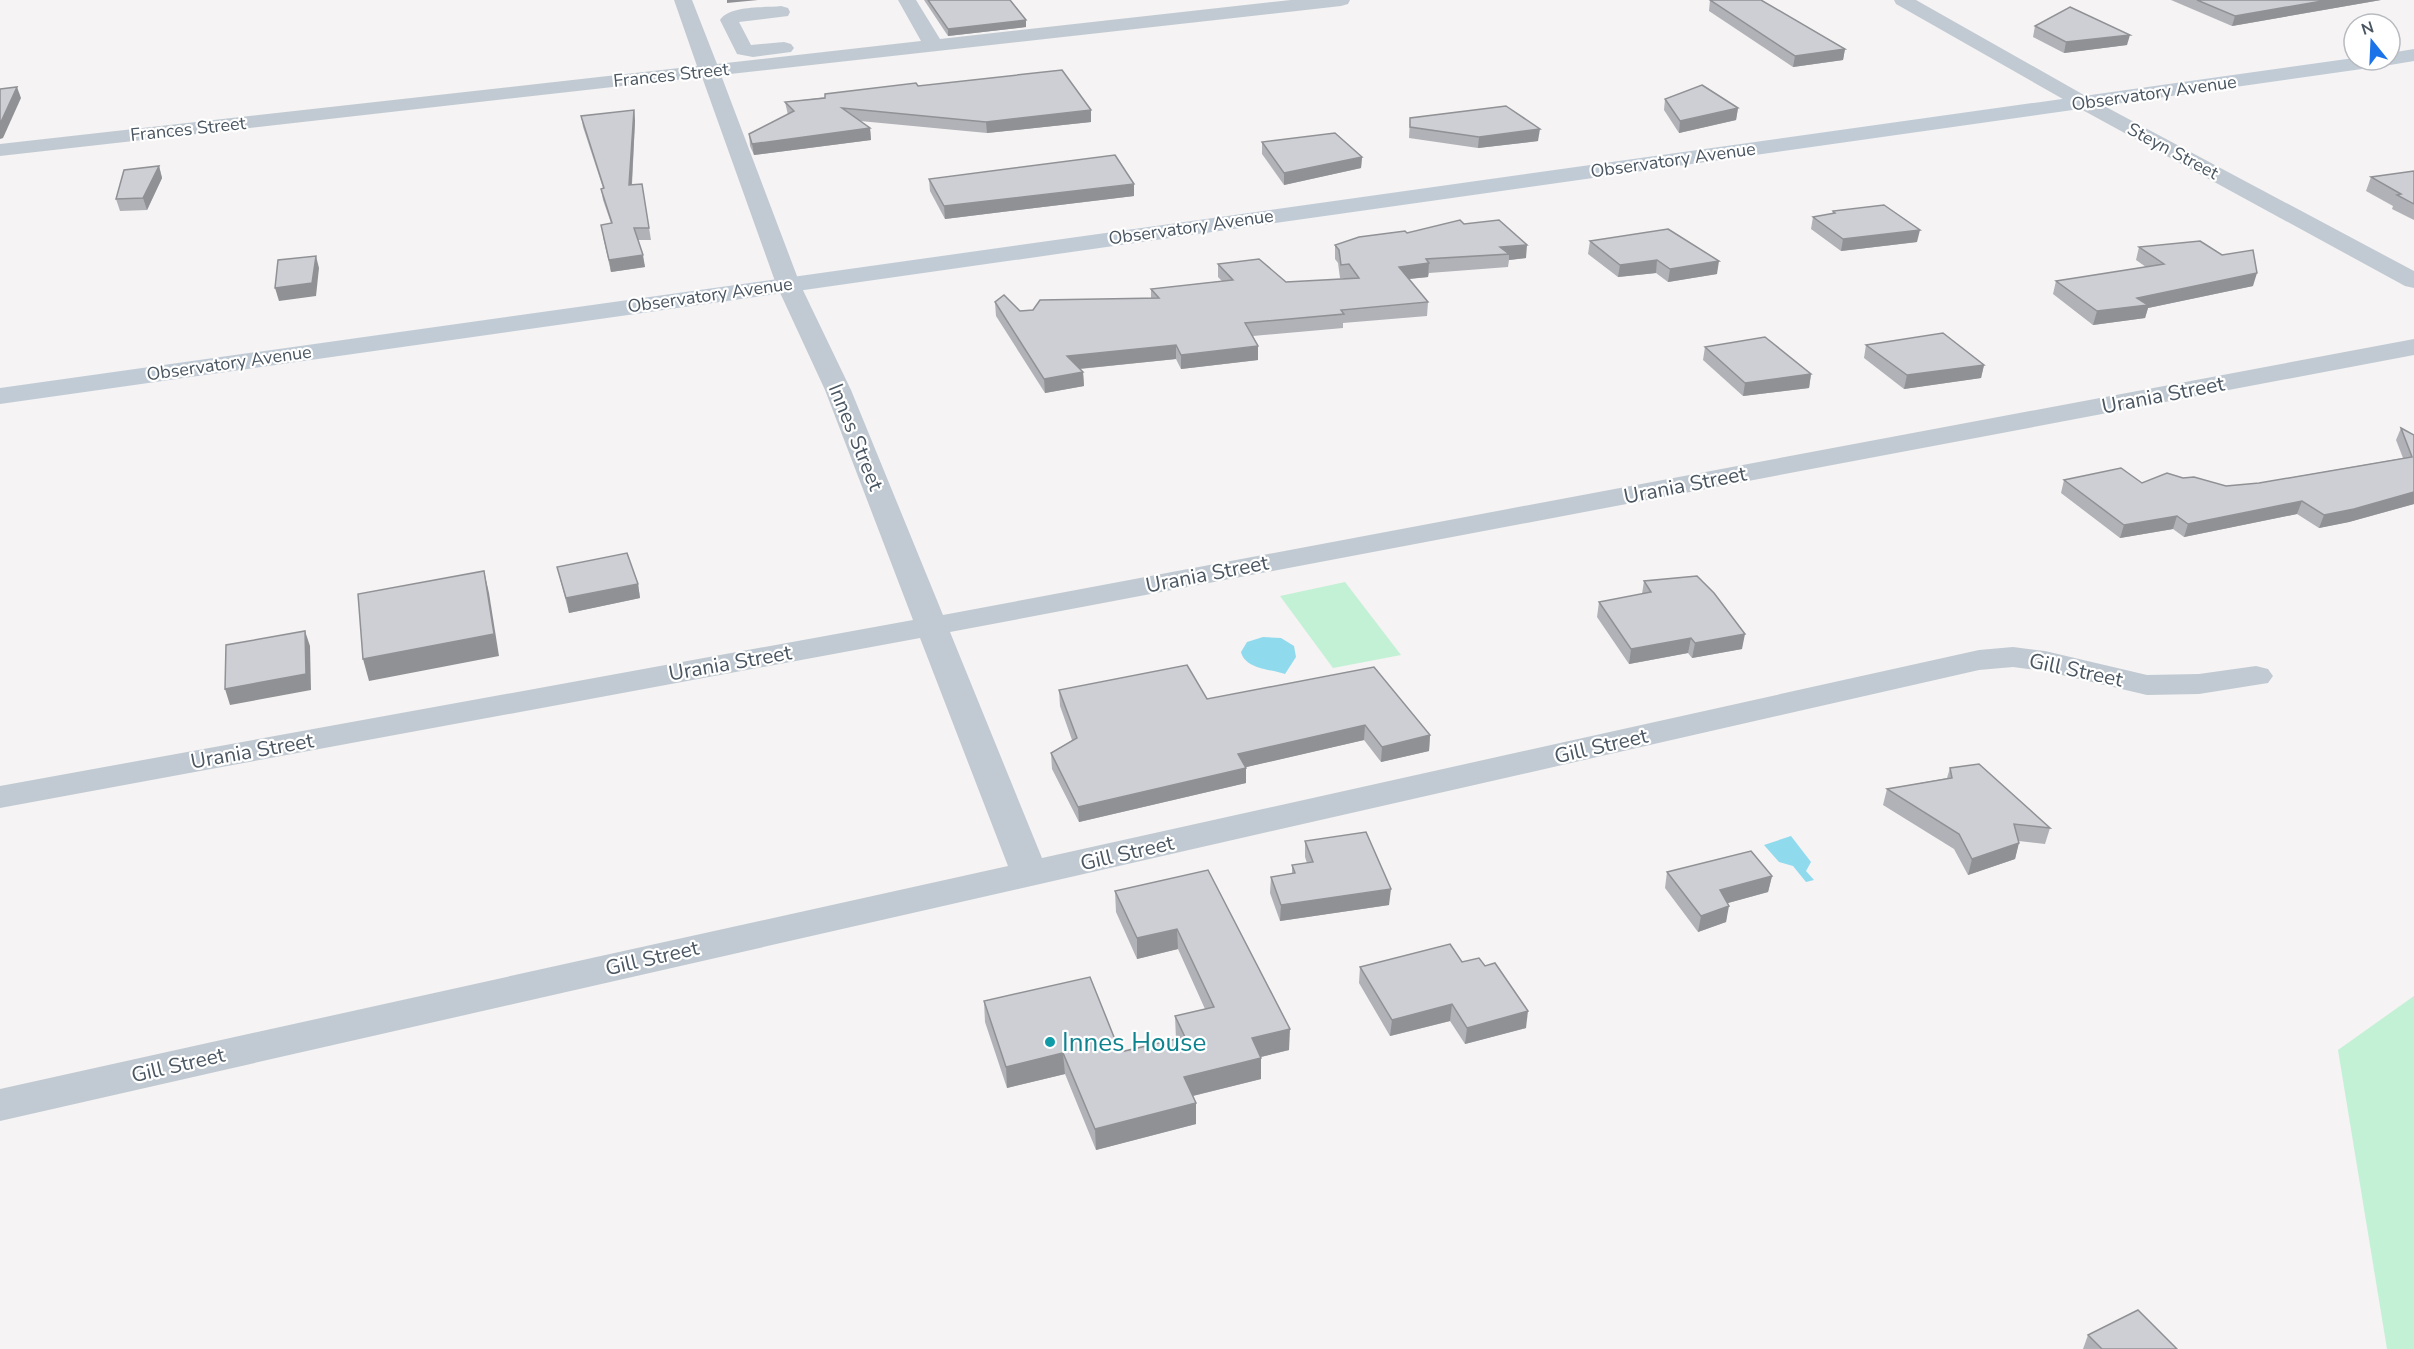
<svg xmlns="http://www.w3.org/2000/svg" width="2414" height="1349" font-family="'Nunito Sans',sans-serif">
	<style>
		.green { fill: #c3f1d5 }
		.water { fill: #90daee }
		.lines { fill: none; stroke-linecap: round; stroke-linejoin: round }
		.street { fill: #c1cad2; fill-rule: evenodd }
		.secondary { fill: #c1cbd6; fill-rule: evenodd }
		.wall { fill: #b0b2b7 }
		.shaded-wall { fill: #909195 }
		.building { fill: #cdcfd5; stroke: #909195; stroke-width: 1.5 }
		.culture-dot { fill: #0f9aa8; stroke: #fff; stroke-width: 2 }
		.labels { text-anchor: middle; dominant-baseline: central; stroke-width: 4.5; stroke-linejoin: round; paint-order: stroke }
		.far-street-label { font-size: 18px; fill: #4a5661; stroke: #fff }
		.street-label { font-size: 21px; fill: #4a5661; stroke: #fff }
		.near-culture-label { font-size: 26px; fill: #0d838f; stroke: #fff; text-anchor: start }
	</style>
	<rect width="100%" height="100%" fill="#f5f3f3"/>
	<g class="green">
		<path d="M1345 582 1401 655 1333 668 1280 596Z"/>
		<path d="M2414 996V1349H2387L2338 1050Z"/>
	</g>
	<g class="water">
		<path d="M1263 637 1281 638 1294 646 1296 657 1285 674C1270 669 1245 669 1241 652L1247 642Z"/>
		<path d="M1791 836 1811 862 1806 871 1814 880 1806 882 1793 866 1779 862 1764 845Z"/>
	</g>
	<g class="lines">
		<g class="street">
			<path d="M674 0H692L717 64 921 41 898 0H916L940 39 1291 0H1350L1348 4 1341 6 721 75 800 284 851 390 943 615 2414 339V355L950 632 1042 858 1979 650 2013 647 2045 651 2147 675 2199 674 2256 666 2268 669 2273 676 2268 683 2199 694 2147 695 2045 671 2013 667 1979 670 0 1121V1089L1008 866 920 638 0 808V786L913 620 825 390 776 284 702 77 0 156V144L697 66Z"/>
			<path d="M1894 0H1916L2091 99 2414 271V288L2405 286 2077 107 1896 4Z"/>
			<path d="M781 6 788 8 790 12 788 16 739 22 751 45 784 42 791 44 794 48 791 52 753 57 737 54 720 20C730 5 764 8 781 6Z"/>
		</g>
		<path class="secondary" d="M2414 49V61L2390 65 0 404V388L2354 58V60H2390V53Z"/>
	</g>
	<g class="wall">
		<path d="M924 0H1010L1026 20V27L948 36Z"/>
		<path d="M1710 0 1845 49 1843 60 1793 67 1709 11Z"/>
		<path d="M2171 0H2381L2232 26Z"/>
		<path d="M2035 26 2127 45 2064 53 2033 37Z"/>
		<path d="M918 86 1091 110V122L987 133 860 121 870 128 871 140 754 155 750 146 749 134 788 115 785 102Z"/>
		<path d="M1665 99 1738 108 1736 120 1679 133 1664 110Z"/>
		<path d="M634 110 635 121 632 185 642 184 651 240H638L645 267 611 272 603 237 611 223 603 200 601 189 603 188 583 127 581 116Z"/>
		<path d="M1410 118 1538 141 1478 148 1409 138Z"/>
		<path d="M1262 142 1362 157 1361 168 1284 185 1262 154Z"/>
		<path d="M159 166 162 178 147 210 120 211 116 199Z"/>
		<path d="M2414 171V220L2392 209 2393 206 2366 191 2371 177Z"/>
		<path d="M929 179 1134 196 945 219 930 191Z"/>
		<path d="M1833 211 1917 242 1841 251 1811 229 1813 217 1832 214Z"/>
		<path d="M1464 224 1526 258 1509 260 1508 267 1429 273 1428 277 1409 279 1428 302 1427 316 1343 323V328L1253 336 1258 346V360L1181 369 1176 359 1080 369 1083 372 1084 386 1045 393 996 316 995 302 1020 311 1151 298V289L1222 281 1218 277V264L1286 282 1349 279V278H1340L1338 263 1335 259V245Z"/>
		<path d="M1590 241 1717 274 1668 282 1656 273 1618 277 1588 254Z"/>
		<path d="M2139 247 2253 286 2148 308 2145 318 2093 325 2053 294 2056 281 2146 267 2136 260Z"/>
		<path d="M1866 345 1984 365 1981 378 1904 389 1864 358Z"/>
		<path d="M1705 347 1811 374 1809 388 1743 396 1703 360Z"/>
		<path d="M2401 428 2414 435V504L2349 522 2319 528 2297 514 2184 537 2173 529 2120 538 2061 493 2064 480 2226 486 2259 483 2403 458 2396 440Z"/>
		<path d="M557 567 638 584 640 598 569 613Z"/>
		<path d="M1644 581 1742 649 1692 658 1688 653 1629 664 1597 617 1599 602 1642 594Z"/>
		<path d="M1059 690 1207 699 1430 735 1429 751 1381 762 1364 740 1246 767V783L1079 822 1052 769 1051 753 1072 740 1060 706Z"/>
		<path d="M1950 768 2050 828 2045 844 2019 841 2015 859 1968 875 1954 849 1883 805 1887 789 1947 778Z"/>
		<path d="M1305 841 1389 905 1280 921 1270 893 1271 877 1292 874V865L1307 863 1305 857Z"/>
		<path d="M1208 870 1289 1050 1261 1057V1079L1193 1096 1196 1124 1096 1150 1065 1074 1007 1088 985 1022 984 1001 1120 1052 1176 1039 1175 1016 1205 1009 1178 949 1137 959 1116 912 1115 891Z"/>
		<path d="M1667 872 1772 876 1768 892 1728 903 1726 922 1698 932 1665 888Z"/>
		<path d="M1462 962 1526 1028 1465 1044 1450 1021 1390 1036 1359 983 1360 967Z"/>
		<path d="M2088 1335 2177 1349H2083Z"/>
	</g>
	<g class="shaded-wall">
		<path d="M727 0H758L727 3Z"/>
		<path d="M2328 0H2381L2232 26 2235 16Z"/>
		<path d="M1026 20V27L948 36V29Z"/>
		<path d="M2130 35 2127 45 2064 53 2066 42Z"/>
		<path d="M1845 49 1843 60 1793 67 1795 56Z"/>
		<path d="M17 87 21 98 3 138 0 139V124Z"/>
		<path d="M1738 108 1736 120 1679 133 1680 121Z"/>
		<path d="M634 110 635 121 631 197 629 185Z"/>
		<path d="M1091 110V122L987 133 986 122Z"/>
		<path d="M870 128 871 140 754 155 752 144Z"/>
		<path d="M1540 129 1538 141 1478 148 1479 137Z"/>
		<path d="M1362 157 1361 168 1284 185V173Z"/>
		<path d="M159 166 162 178 147 210 143 198Z"/>
		<path d="M1134 184V196L945 219 944 206Z"/>
		<path d="M1920 230 1917 242 1841 251 1843 239Z"/>
		<path d="M1527 245 1526 258 1509 260V254L1500 247Z"/>
		<path d="M643 255 645 267 611 272 609 260Z"/>
		<path d="M316 256 319 268 316 296 279 301 275 288Z"/>
		<path d="M1657 260 1656 273 1618 277 1620 265Z"/>
		<path d="M1719 261 1717 274 1668 282 1670 269Z"/>
		<path d="M1429 263 1428 277 1398 280 1399 267Z"/>
		<path d="M2257 273 2253 286 2148 308 2145 318 2093 325 2097 311 2137 298Z"/>
		<path d="M1176 345V359L1067 370V356Z"/>
		<path d="M1258 346V360L1181 369V355Z"/>
		<path d="M1984 365 1981 378 1904 389 1907 375Z"/>
		<path d="M1083 372 1084 386 1045 393 1044 379Z"/>
		<path d="M1811 374 1809 388 1743 396 1745 383Z"/>
		<path d="M2414 492V504L2349 522 2319 528 2324 515Z"/>
		<path d="M2302 501 2297 514 2184 537 2188 524Z"/>
		<path d="M2177 516 2173 529 2120 538 2124 525Z"/>
		<path d="M484 571 489 593 499 656 369 681 363 659Z"/>
		<path d="M638 584 640 598 569 613 566 598Z"/>
		<path d="M305 631 310 646 311 690 230 705 225 689Z"/>
		<path d="M1745 634 1742 649 1692 658 1695 643Z"/>
		<path d="M1691 638 1688 653 1629 664 1631 649Z"/>
		<path d="M1365 725 1364 740 1238 769V754Z"/>
		<path d="M1430 735 1429 751 1381 762 1382 747Z"/>
		<path d="M1246 768V783L1079 822 1078 807Z"/>
		<path d="M2019 843 2015 859 1968 875 1972 859Z"/>
		<path d="M1772 876 1768 892 1717 906 1720 890Z"/>
		<path d="M1391 889 1389 905 1280 921 1281 905Z"/>
		<path d="M1729 906 1726 922 1698 932 1701 916Z"/>
		<path d="M1177 929 1178 949 1137 959V938Z"/>
		<path d="M1452 1004 1450 1021 1390 1036 1392 1020Z"/>
		<path d="M1528 1011 1526 1028 1465 1044 1467 1028Z"/>
		<path d="M1290 1029 1289 1050 1252 1059V1038Z"/>
		<path d="M1063 1053 1065 1074 1007 1088 1006 1067Z"/>
		<path d="M1261 1058V1079L1184 1098V1077Z"/>
		<path d="M1196 1103V1124L1096 1150 1095 1129Z"/>
	</g>
	<g class="building">
		<path d="M928 0H1010L1026 20 948 29Z"/>
		<path d="M1710 0H1761L1845 49 1795 56Z"/>
		<path d="M2197 0H2328L2235 16Z"/>
		<path d="M2070 7 2130 35 2066 42 2035 26Z"/>
		<path d="M1062 70 1091 110 986 122 842 108 870 128 752 144 749 134 794 111 785 102 825 98V94L916 83 918 86Z"/>
		<path d="M1702 85 1738 108 1680 121 1665 99Z"/>
		<path d="M17 87 0 124V89Z"/>
		<path d="M1506 106 1540 129 1479 137 1410 127V118Z"/>
		<path d="M634 110 629 185 642 184 649 228H634L643 255 609 260 601 225 612 223 601 189 604 188 581 116Z"/>
		<path d="M1335 133 1362 157 1284 173 1262 142Z"/>
		<path d="M1115 155 1134 184 944 206 929 179Z"/>
		<path d="M159 166 143 198 116 199 124 170Z"/>
		<path d="M2414 171V204L2397 195 2401 194 2371 177Z"/>
		<path d="M1884 205 1920 230 1843 239 1813 217 1835 213 1833 211Z"/>
		<path d="M1460 220 1464 224 1499 220 1527 245 1500 247 1509 254 1426 259 1429 263 1399 267 1428 302 1341 310 1344 314 1245 323 1258 346 1181 355 1176 345 1067 356 1083 372 1044 379 995 302 1004 295 1020 311 1033 310 1040 300 1159 298 1151 289 1233 280 1218 264 1259 259 1286 282 1359 278 1349 264 1341 265 1339 250 1335 245 1359 237 1405 231 1407 233Z"/>
		<path d="M1668 229 1719 261 1670 269 1657 260 1620 265 1590 241Z"/>
		<path d="M2200 241 2222 255 2253 250 2257 273 2137 298 2148 305 2097 311 2056 281 2164 264 2139 247Z"/>
		<path d="M316 256 312 283 275 288 278 260Z"/>
		<path d="M1943 333 1984 365 1907 375 1866 345Z"/>
		<path d="M1765 337 1811 374 1745 383 1705 347Z"/>
		<path d="M2401 428 2414 435V492L2354 509 2324 515 2302 501 2188 524 2177 516 2124 525 2064 480 2121 468 2142 483 2167 473 2183 478 2194 477 2226 486 2259 483 2412 457Z"/>
		<path d="M627 553 638 584 566 598 557 567Z"/>
		<path d="M484 571 494 634 363 659 358 594Z"/>
		<path d="M1697 576 1714 593 1745 634 1695 643 1691 638 1631 649 1599 602 1651 592 1644 581Z"/>
		<path d="M305 631 306 674 225 689 226 645Z"/>
		<path d="M1187 665 1207 699 1374 667 1430 735 1382 747 1365 725 1238 754 1246 768 1078 807 1051 753 1077 738 1059 690Z"/>
		<path d="M1979 764 2050 828 2014 824 2019 843 1972 859 1959 834 1887 789 1952 778 1950 768Z"/>
		<path d="M1366 832 1391 889 1281 905 1271 877 1295 873 1292 865 1313 862 1305 841Z"/>
		<path d="M1751 851 1772 876 1720 890 1729 906 1701 916 1667 872Z"/>
		<path d="M1208 870 1290 1029 1252 1038 1261 1058 1184 1077 1196 1103 1095 1129 1063 1053 1006 1067 984 1001 1090 977 1120 1052 1185 1037 1175 1016 1214 1007 1177 929 1137 938 1115 891Z"/>
		<path d="M1450 944 1462 962 1479 958 1485 966 1495 963 1528 1011 1467 1028 1452 1004 1392 1020 1360 967Z"/>
		<path d="M2138 1310 2177 1349H2102L2088 1335Z"/>
	</g>
	<circle class="culture-dot" cx="1050" cy="1042" r="6"/>
	<g class="labels">
		<g class="far-street-label">
			<text transform="translate(671 75) rotate(-6)">Frances Street</text>
			<text transform="translate(2154 93) rotate(-8)">Observatory Avenue</text>
			<text transform="translate(188 129) rotate(-6)">Frances Street</text>
			<text transform="translate(2173 151) rotate(28)">Steyn Street</text>
			<text transform="translate(1673 160) rotate(-8)">Observatory Avenue</text>
			<text transform="translate(1191 227) rotate(-8)">Observatory Avenue</text>
			<text transform="translate(710 295) rotate(-8)">Observatory Avenue</text>
			<text transform="translate(229 363) rotate(-8)">Observatory Avenue</text>
		</g>
		<g class="street-label">
			<text transform="translate(2163 395) rotate(-11)">Urania Street</text>
			<text transform="translate(856 437) rotate(68)">Innes Street</text>
			<text transform="translate(1685 485) rotate(-11)">Urania Street</text>
			<text transform="translate(1207 574) rotate(-11)">Urania Street</text>
			<text transform="translate(730 663) rotate(-10)">Urania Street</text>
			<text transform="translate(2076 670) rotate(12)">Gill Street</text>
			<text transform="translate(1601 746) rotate(-13)">Gill Street</text>
			<text transform="translate(252 751) rotate(-10)">Urania Street</text>
			<text transform="translate(1127 853) rotate(-13)">Gill Street</text>
			<text transform="translate(652 958) rotate(-13)">Gill Street</text>
			<text transform="translate(178 1065) rotate(-13)">Gill Street</text>
		</g>
		<g class="near-culture-label">
			<text x="1062" y="1042">Innes House</text>
		</g>
	</g>
	<g transform="translate(2372 42) rotate(342)"><circle r="28" fill="#ffffff" stroke="#b7bbc0" stroke-width="1.5"/>
	<path d="M0-4.5L10 22L0 15L-10 22Z" fill="#1a73e8"/>
	<text y="-9" font-size="16" font-weight="bold" text-anchor="middle" fill="#4a5661">N</text>
	</g>
</svg>
